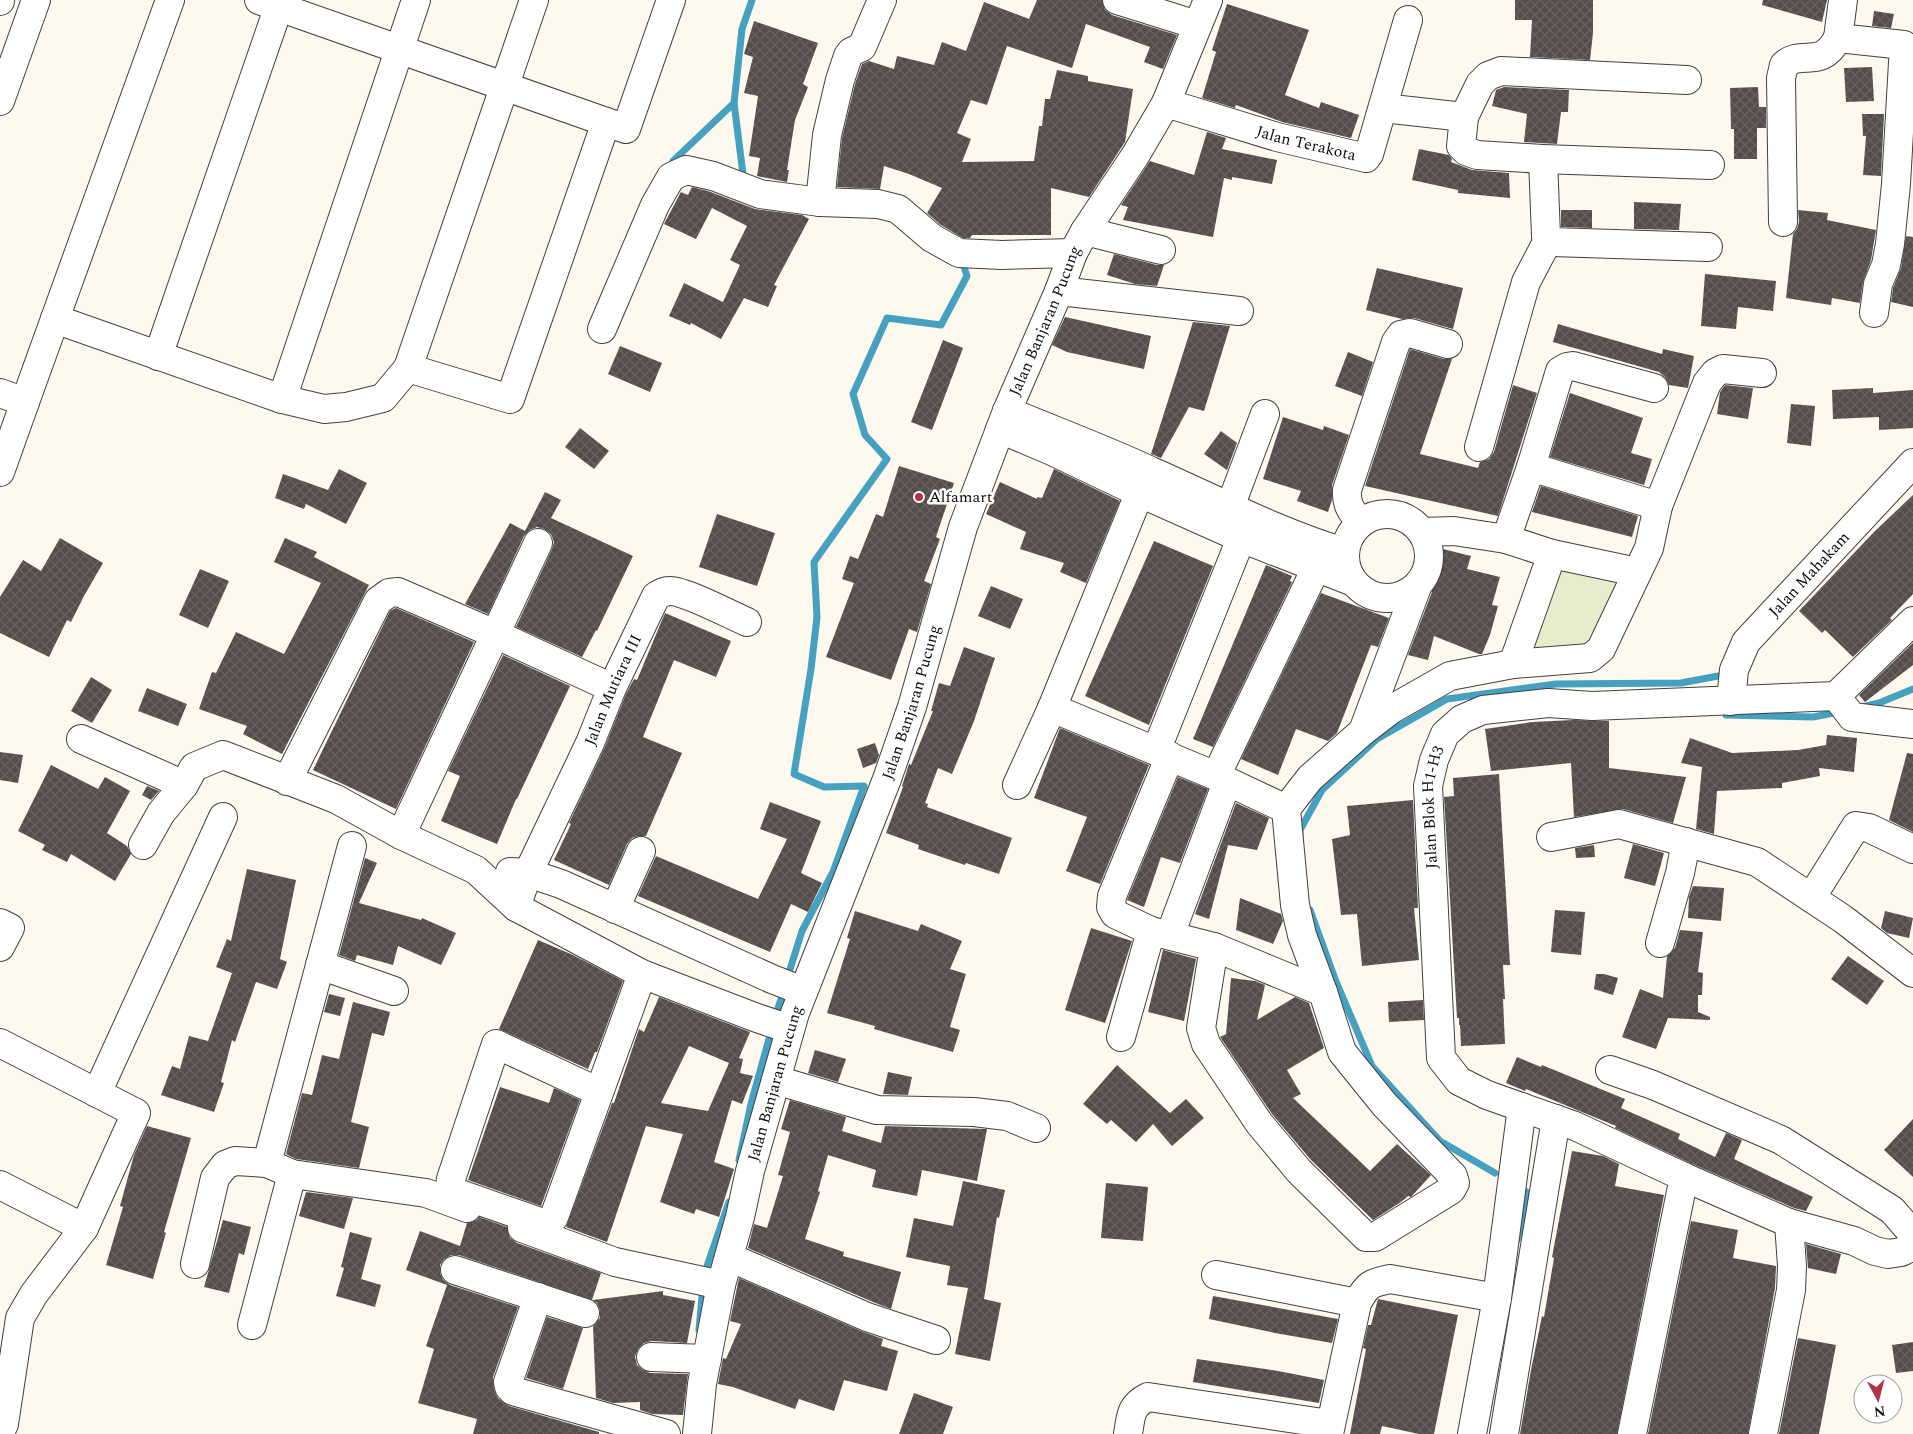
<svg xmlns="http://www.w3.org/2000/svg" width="1913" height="1434" font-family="Spectral,serif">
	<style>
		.pitch { fill: #e6edcd }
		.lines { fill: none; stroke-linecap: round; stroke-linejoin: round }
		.stream { stroke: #46a1c1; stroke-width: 7 }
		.building { fill: url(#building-cross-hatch); fill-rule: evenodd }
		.minor-casing { stroke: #414141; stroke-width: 30 }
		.minor { stroke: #fff; stroke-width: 28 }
		.poi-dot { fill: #b13249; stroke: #fff; stroke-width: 2 }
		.labels { text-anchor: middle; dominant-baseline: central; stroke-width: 5; stroke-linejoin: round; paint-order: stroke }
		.street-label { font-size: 16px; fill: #0e0e0e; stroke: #fff }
		.poi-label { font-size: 16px; fill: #0e0e0e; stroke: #fff; text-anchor: start }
	</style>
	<defs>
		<pattern id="building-cross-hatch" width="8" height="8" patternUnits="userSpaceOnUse" patternTransform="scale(1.25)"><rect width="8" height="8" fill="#554d4b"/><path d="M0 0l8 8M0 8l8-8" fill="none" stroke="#696261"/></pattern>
	</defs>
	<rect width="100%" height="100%" fill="#fef9ef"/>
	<path class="pitch" d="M1552 554 1637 572 1601 649 1513 664Z"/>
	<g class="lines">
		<g class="stream">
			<path d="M734 103 744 182"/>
			<path d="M673 161 734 103 742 29 752 0"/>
			<path d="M1862 707 1879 703 1913 689"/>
			<path d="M1726 715 1813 717 1839 712"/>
			<path d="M1300 836V830L1322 790 1377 739 1447 699 1556 684 1681 683 1718 676"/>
			<path d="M1310 910 1335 979 1372 1066 1440 1141 1495 1173"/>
			<path d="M787 979 802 931 833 872 864 786 824 787 794 774 811 669 817 617 814 562 887 459 865 435 853 394 887 318 941 325 967 276 962 261"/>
			<path d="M775 1017 784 990"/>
			<path d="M739 1160 751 1104 772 1028"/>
			<path d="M1517 1240 1529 1194 1525 1191"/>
			<path d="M704 1275 729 1202"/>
			<path d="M699 1330 703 1285"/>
		</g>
	</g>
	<g class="building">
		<path d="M1037 0H1102L1105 10 1112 15 1177 35 1163 69 1144 62 1150 47 1086 24 1072 68 1007 46 987 105 971 100 957 133 971 139 962 162 1034 161 1039 126H1042L1045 99H1050L1057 70 1088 76V81L1133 89 1125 142 1089 197 1051 188V235H972L970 238H963L941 225 927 213 942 188 909 174 884 166 880 189 837 187 842 138 855 84 862 64 869 61 894 69 897 56 934 65 942 42 966 51 984 2 1029 19Z"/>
		<path d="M1515 0H1593V33L1590 60 1530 57 1532 20H1515Z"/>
		<path d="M1763 0H1827L1822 22 1762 5Z"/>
		<path d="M1227 4 1309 30 1285 95 1319 108 1321 102 1359 115 1351 138 1282 122 1236 105 1235 108 1202 98 1216 52 1212 50Z"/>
		<path d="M1874 11 1894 14 1891 28 1872 26Z"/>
		<path d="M754 21 818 43 803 84 808 87 795 120 787 170H789L787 182 757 176 760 158 749 156 758 96 744 93 753 57 744 54Z"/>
		<path d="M1872 67 1874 101 1846 102 1844 68Z"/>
		<path d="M1504 87 1569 90 1568 112H1561L1557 144 1524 142 1527 114 1492 106 1496 90Z"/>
		<path d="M1758 87 1759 107H1766V128H1757V159H1734V129H1731L1730 88Z"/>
		<path d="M1862 114H1884L1881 176 1863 175 1866 136H1863Z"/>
		<path d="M1207 132 1226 138 1222 149 1277 160 1272 184 1232 177V180L1224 178 1213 237 1123 220 1128 207 1121 205 1150 161 1194 175Z"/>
		<path d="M1419 149 1449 155 1452 159 1451 162 1472 170 1509 173 1510 198 1458 193V190L1412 180Z"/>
		<path d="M692 187 708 191 755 209 802 215 809 219 774 285 777 286 768 307 744 298 721 339 691 323 690 325 669 316 684 283 723 302 740 265 730 260 747 226 712 208 696 239 664 224 681 192 688 195Z"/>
		<path d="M1634 202 1681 204 1679 230 1634 229Z"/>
		<path d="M1561 210H1592V228L1561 227Z"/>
		<path d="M1798 210 1828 213 1827 220 1876 230 1871 260 1863 282 1860 303 1832 298 1831 305 1786 298 1793 234 1797 229 1799 222Z"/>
		<path d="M1906 236 1913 237V307L1891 302 1893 288 1901 268Z"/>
		<path d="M1114 254 1157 265H1164L1157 286 1135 284 1107 275Z"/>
		<path d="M1377 268 1463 288 1453 329 1414 318 1402 319 1366 310Z"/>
		<path d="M1705 274 1776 281 1773 311 1738 307 1736 329 1701 326Z"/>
		<path d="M1065 317 1151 336 1144 369 1067 352 1052 345Z"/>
		<path d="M1193 322 1230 326 1204 411 1189 407 1161 458 1151 454Z"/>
		<path d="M1558 324 1662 354 1663 349 1694 356 1688 388 1669 385 1665 377 1659 372 1553 342Z"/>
		<path d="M943 340 963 348 932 430 911 422Z"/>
		<path d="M620 346 662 363 650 392 608 374Z"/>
		<path d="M1410 349 1444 359H1452L1420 454 1478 468 1480 462 1489 459 1494 452 1513 385 1537 393 1498 516 1365 486Z"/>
		<path d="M1348 352 1373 362 1362 396 1335 386Z"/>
		<path d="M1725 385 1753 388 1748 419 1717 414 1720 392Z"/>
		<path d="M1873 388V393L1913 390V428L1879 430V417L1833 419 1832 390Z"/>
		<path d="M1570 393 1643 418 1631 453 1652 459 1644 485 1550 457Z"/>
		<path d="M1791 404 1815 406 1811 446 1787 443Z"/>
		<path d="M1283 417 1323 430 1324 426 1349 435 1332 485V500L1328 512 1297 501 1301 491 1263 479Z"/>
		<path d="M580 428 609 451 594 469 565 447Z"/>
		<path d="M1221 431 1237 443 1227 470 1204 454Z"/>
		<path d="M899 466 954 483 936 537 940 539 924 581 931 584 917 632 909 629 891 680 826 657 854 583 842 579 850 556 858 559 876 514 883 517Z"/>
		<path d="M339 469 367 483 346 524 306 504 304 509 275 498 283 474 328 490Z"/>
		<path d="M1054 469 1120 501 1086 583 1060 572 1064 563 1020 549 1026 532 986 514 1000 482 1037 499V497L1042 498Z"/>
		<path d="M1541 486 1638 516 1632 537 1532 512Z"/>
		<path d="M545 492 561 500 551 518 633 556 597 631 596 630 582 657 516 627 552 549 554 542 551 534 544 529 537 527 530 530 524 536 488 614 465 604 510 523 525 531Z"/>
		<path d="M1913 495V594L1890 618 1892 620 1853 657 1825 630 1822 633 1799 611 1874 532Z"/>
		<path d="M717 514 775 533 757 586 699 567Z"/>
		<path d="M60 538 103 563 84 596 71 622 67 620 49 657 0 633V597L23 560 41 571Z"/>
		<path d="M285 538 317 552 314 557 369 585 282 754 243 734 247 726 199 709 212 672 216 673 236 632 284 654 321 583 274 562Z"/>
		<path d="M1154 541 1213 566 1149 725 1085 696Z"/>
		<path d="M1443 549 1471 556 1467 569 1500 577 1492 605 1498 606 1490 635 1482 654H1479L1434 636 1428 660 1408 655 1432 592V584L1429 576 1435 577Z"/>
		<path d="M1266 565 1292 576 1290 581 1292 582 1213 747 1193 739Z"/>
		<path d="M200 569 229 581 208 628 179 615Z"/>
		<path d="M991 586 1023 599 1010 629 978 616Z"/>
		<path d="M1321 593 1389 618 1378 647 1371 645 1337 733 1328 741 1296 729 1278 775 1241 759Z"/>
		<path d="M396 608 474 642 396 809 313 770 390 611Z"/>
		<path d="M665 613 731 641 716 677 674 660 643 737 682 753 646 836H639L632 838 627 844 609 885 554 860 571 824 569 823 604 749 626 694 634 679 637 680Z"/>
		<path d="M1913 643V665L1865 702 1859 695Z"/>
		<path d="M964 647 995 658 974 721 952 774 938 768 925 803 928 804 927 807 1012 838 999 874 966 863 965 865 918 849 919 845 886 833 903 787 902 786 909 764 911 765 933 711H931L939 683 950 686Z"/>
		<path d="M503 655 570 686 517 799H516L497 844 441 821 460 776 448 771Z"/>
		<path d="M91 677 112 690 92 723 71 711Z"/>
		<path d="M147 688 187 704 178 726 138 711Z"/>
		<path d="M1573 720 1609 721V768L1686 777 1673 823 1623 809 1574 817 1571 763 1491 771 1485 729 1532 722Z"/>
		<path d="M1060 728 1149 765 1100 884 1066 871 1087 817 1034 798Z"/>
		<path d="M1827 735 1857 738 1854 772 1819 768 1820 776 1782 783V788L1717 791 1714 834 1696 829 1702 767 1681 763 1690 738 1732 753 1798 750 1826 745Z"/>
		<path d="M875 743 879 755 876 763 863 768 857 749Z"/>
		<path d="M0 752 23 755 18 783 0 780Z"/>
		<path d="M1907 753 1913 754V832L1889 820Z"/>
		<path d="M51 765 98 789 105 777 130 791 107 833 127 846 131 854 115 881 71 854 67 862 42 850 45 845 18 831Z"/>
		<path d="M1499 774 1510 965H1503L1505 999H1503L1505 1044 1461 1046 1460 1025H1459V1018H1457L1444 797 1454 796 1453 778Z"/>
		<path d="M1178 777 1208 789 1180 863 1161 857 1144 907 1127 900Z"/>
		<path d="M147 786 159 791 151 800 142 795Z"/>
		<path d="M1413 800 1418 908H1414L1419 960 1362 966 1357 914 1341 915 1332 839 1350 835 1347 806Z"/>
		<path d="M770 802 821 821 801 873 822 883 808 912 791 904 770 952 638 896 656 856 758 899 787 839 760 829Z"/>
		<path d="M1236 803 1269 818 1257 850 1228 845 1209 919 1195 914Z"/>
		<path d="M1633 844 1664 853 1655 886 1624 878Z"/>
		<path d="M1594 845 1595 857 1576 858 1575 848Z"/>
		<path d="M365 858 377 863 359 903 421 920 422 918 456 933 441 965 398 946 393 965 357 955 355 961 339 955Z"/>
		<path d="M247 869 296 880 280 959 287 962 277 989 256 982 235 1042 232 1040 221 1082 224 1083 214 1112 161 1095 172 1066 180 1069 189 1036 208 1041 232 973 216 967 227 939 231 941Z"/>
		<path d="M1693 886 1724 888 1721 921 1688 918 1689 897Z"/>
		<path d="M1240 898 1281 914 1283 921 1273 944 1236 930Z"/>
		<path d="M1555 910 1585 912 1581 955 1551 952Z"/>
		<path d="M855 911 918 931 921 924 962 941 950 969 966 974 950 1027 960 1030 953 1052 874 1029 875 1026 827 1013 850 939 847 938Z"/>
		<path d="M1885 911 1913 918 1909 938 1887 933 1881 928Z"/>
		<path d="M1091 928 1132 941 1105 1023 1065 1010Z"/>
		<path d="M1680 930 1703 932 1698 972 1703 973 1702 995H1698V1012L1710 1017V1020L1668 1018 1656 1049 1622 1037 1640 989 1663 998 1667 956 1675 948Z"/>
		<path d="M538 940 573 955 623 981 597 1052H595L588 1069 499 1029Z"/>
		<path d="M1163 950 1196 959 1184 1021 1148 1012Z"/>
		<path d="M1848 956 1884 981 1867 1005 1831 979Z"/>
		<path d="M1596 974H1604L1618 978 1613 995 1594 989Z"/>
		<path d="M1231 978 1255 981 1265 985 1257 1020 1295 997 1309 1003 1324 1048 1287 1070 1301 1094 1293 1098 1370 1171 1397 1144 1431 1175 1411 1197 1408 1196 1401 1202 1373 1220 1311 1160 1272 1114 1220 1037 1226 1034Z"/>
		<path d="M329 994 345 998 340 1016 324 1012Z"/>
		<path d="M659 997 750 1032 739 1058 743 1059 740 1073 753 1076 742 1104 732 1100 714 1162 734 1169 719 1217 696 1209 694 1214 660 1202 683 1134 646 1126 607 1242 566 1227 612 1103H614L639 1029 644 1032ZM689 1046 729 1063 708 1111 661 1103Z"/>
		<path d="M1423 1000 1424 1020 1389 1022 1388 1002Z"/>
		<path d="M353 1002 390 1012 384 1036 372 1033 351 1122 369 1127 359 1168 296 1159 286 1154 302 1093 312 1095 322 1055 339 1059Z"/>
		<path d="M815 1050 846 1059 838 1082 808 1073Z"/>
		<path d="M1517 1057 1541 1067 1542 1065 1625 1099 1621 1108 1680 1134 1678 1139 1715 1157 1726 1133 1742 1140 1734 1159 1813 1197 1806 1211 1794 1208 1690 1163 1615 1128 1616 1126 1526 1089 1525 1091 1506 1083Z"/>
		<path d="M1117 1065 1170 1113 1186 1099 1204 1118 1172 1146 1153 1124 1136 1142 1111 1120 1107 1124 1083 1104Z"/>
		<path d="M888 1072 912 1077 908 1095 883 1094Z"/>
		<path d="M500 1087 549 1103 554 1088 580 1100 541 1206 468 1180Z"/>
		<path d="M790 1100 846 1117 842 1131 881 1143 885 1126 987 1129 977 1181 922 1170 917 1196 872 1187 876 1170 828 1155 818 1191 820 1192 805 1239 844 1252 843 1256 901 1272 891 1309 873 1302 748 1248 754 1224 767 1228 783 1176 778 1175 790 1132 781 1129Z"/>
		<path d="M1913 1119V1177L1884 1150Z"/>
		<path d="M147 1126 191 1138 164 1232 166 1233 153 1279 106 1265 123 1207 120 1206 134 1155Z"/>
		<path d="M1572 1151 1603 1156 1619 1164 1615 1186 1664 1195 1617 1434H1520L1531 1370 1542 1316 1544 1317 1554 1258 1552 1257Z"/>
		<path d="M963 1181 1005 1190 999 1218 997 1217 984 1299 1001 1303 990 1361 955 1354 968 1288 947 1285 950 1266 906 1257 914 1218 953 1226Z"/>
		<path d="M1106 1183 1148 1187 1143 1241 1101 1238Z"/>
		<path d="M306 1192 353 1198 344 1229 299 1216Z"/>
		<path d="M479 1217 507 1227 510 1238 517 1243 601 1273 592 1300 459 1255H451L444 1259 440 1265V1273L443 1280 450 1285 518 1307 493 1377 494 1390 498 1398 509 1406 599 1432V1434H473L477 1419 418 1403 434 1349 426 1346 447 1285 406 1270 420 1231 460 1246 467 1223 477 1220Z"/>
		<path d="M223 1220 251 1227 244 1255 239 1253 229 1293 204 1287Z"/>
		<path d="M1691 1221 1738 1230 1733 1258 1776 1266 1775 1288 1748 1434H1648Z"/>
		<path d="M350 1232 372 1238 361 1279 381 1285 375 1307 336 1296 344 1268 341 1267Z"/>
		<path d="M1806 1244 1841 1254 1836 1274 1808 1268Z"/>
		<path d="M739 1278 861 1331 883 1339 881 1346 898 1351 887 1391 844 1380 834 1411 799 1399 795 1409 733 1387 718 1384 723 1358 726 1359 741 1324 730 1321Z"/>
		<path d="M663 1291V1295L695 1301 687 1343 652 1341 644 1343 638 1349 635 1357 637 1365 643 1370 650 1373 688 1374 683 1415 652 1414 640 1410V1402L613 1403 596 1398 593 1326 600 1318V1310L597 1303 593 1300Z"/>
		<path d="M1213 1296 1338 1319 1332 1343 1275 1333 1209 1319Z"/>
		<path d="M1378 1299 1458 1315 1434 1434H1419L1382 1426 1380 1434H1350L1366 1349 1363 1348 1368 1325H1371Z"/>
		<path d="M547 1317 583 1328 563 1389 526 1378Z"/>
		<path d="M1798 1338 1836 1345 1819 1434H1779Z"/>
		<path d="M1913 1342V1371L1896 1373 1892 1345Z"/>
		<path d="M1197 1359 1278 1371 1324 1380 1319 1403 1193 1382Z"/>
		<path d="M914 1393 953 1407 943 1434H899Z"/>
	</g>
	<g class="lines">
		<defs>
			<g id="minor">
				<path d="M259 0 626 129 671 0"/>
				<path d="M1117 0 1197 25"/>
				<path d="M1843 0 1838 38 1904 45 1896 184 1890 244 1886 265 1878 284 1874 313"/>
				<path d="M0 1V0"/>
				<path d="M1687 80 1501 71 1488 76 1480 84 1464 117 1461 146 1466 151 1477 155 1543 159 1710 165"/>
				<path d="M0 101 36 0"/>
				<path id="s1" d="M1166 103 1277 137 1366 158 1369 154 1408 20"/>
				<path d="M1383 108 1464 117"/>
				<path d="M1543 159 1546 236 1552 242 1708 247"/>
				<path d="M820 202 827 135 840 80 848 56 851 52 862 47 882 0"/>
				<path d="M1783 222 1781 78 1784 65C1803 48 1820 71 1838 38"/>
				<path d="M1085 231 1161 250"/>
				<path d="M1059 291 1239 311"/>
				<path d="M55 319 282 399 324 409 346 407 383 398 408 368 510 399 606 122"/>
				<path d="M602 329 655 205 671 177 686 170 713 176 760 194 820 202 878 204 898 209 932 238 959 253 1002 255 1073 253"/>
				<path d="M158 356 281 0"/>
				<path d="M408 368 534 0"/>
				<path d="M0 393 25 402 170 0"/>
				<path d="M282 399 416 0"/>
				<path d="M1007 411C1055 431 1104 449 1151 471 1215 499 1277 532 1344 552"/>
				<path d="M1000 429 1052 451 1140 493 1241 538 1351 581"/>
				<path d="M1479 447 1526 282 1548 240"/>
				<path d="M1531 467 1658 506"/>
				<path d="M0 472 25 402"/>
				<path d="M1230 507 1265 414"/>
				<circle cx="1387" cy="556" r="42"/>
				<path d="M1361 522C1351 512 1346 504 1347 490L1396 342 1401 335 1410 333 1448 344"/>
				<path d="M1422 532 1454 531 1506 539 1552 554 1637 572"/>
				<path d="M1506 539 1531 467 1560 371 1567 367 1573 366 1654 388"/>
				<path d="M1513 664 1552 554"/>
				<path d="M1836 696 1852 717 1913 724"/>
				<path id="s2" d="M1731 701 1734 670 1746 642 1913 463"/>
				<path d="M1052 708 1216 776 1286 809"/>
				<path d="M1363 731 1417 587"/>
				<path d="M81 739 184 785"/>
				<path d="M1156 751 1248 521"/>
				<path d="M1170 756 1112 896 1111 907 1115 914 1151 931 1214 947 1323 992"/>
				<path d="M1216 776 1317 566 1323 549"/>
				<path d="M287 781 378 601 389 593 398 592 495 634 612 688"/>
				<path d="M1017 785 1052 708 1146 477"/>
				<path d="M401 835 538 543"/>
				<path d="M1551 837 1619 824 1757 862 1843 919 1913 973"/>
				<path d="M143 845 161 813 184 785 194 767 223 755 336 799 401 835 476 870 516 907 642 974 757 1018 790 1029"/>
				<path d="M510 872 528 873 561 884 772 979 803 991"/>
				<path d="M1811 898 1856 826 1869 828 1913 849"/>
				<path id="s3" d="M516 907 528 873 590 743 612 688 656 596C661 593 664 591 670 591 685 591 731 615 747 622"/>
				<path d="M615 909 641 851"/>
				<path d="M0 923 10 928 0 947"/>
				<path d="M1170 935 1227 782"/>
				<path d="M1660 943 1680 873 1686 842"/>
				<path d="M1214 947 1201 1028 1206 1044 1259 1123 1299 1171 1366 1237H1375L1451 1190 1455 1183 1453 1176 1384 1104 1342 1052 1323 992 1302 935 1295 905 1286 809 1310 778 1362 732 1392 709 1450 676 1513 664 1590 658 1601 649 1649 548 1658 506 1707 383 1715 373 1723 369 1762 373"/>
				<path d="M320 965 394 991"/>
				<path d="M1121 1037 1151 931"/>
				<path d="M0 1043 136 1113 84 1228 0 1185"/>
				<path d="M1610 1070 1653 1085 1781 1140 1892 1210 1913 1234"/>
				<path d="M776 1080 877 1110 974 1112 1007 1116 1036 1128"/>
				<path d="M599 1092 496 1044 451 1179 450 1186 457 1193 540 1222H550L554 1217 642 974"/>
				<path d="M97 1093 223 817"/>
				<path d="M267 1163 352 846"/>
				<path d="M1789 1223 1854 1241 1875 1251 1888 1254 1901 1252 1913 1246"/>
				<path d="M522 1228 615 1262 721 1285"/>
				<path d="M729 1257 867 1317 936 1340"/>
				<path d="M195 1264 215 1178 225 1165 235 1161 267 1163 292 1174 426 1193 467 1208"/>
				<path d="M455 1270 585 1313"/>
				<path d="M1216 1275 1357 1303"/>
				<path d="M538 1297 508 1382 509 1387 513 1391 666 1434"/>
				<path d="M252 1325 292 1174"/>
				<path d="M651 1357 707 1359"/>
				<path d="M0 1433 4 1424 20 1318 34 1294 84 1228"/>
				<path id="s4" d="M697 1434 702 1384 721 1285 740 1217 750 1171 795 1013 887 779 912 707 963 527 1007 411 1059 291 1073 253 1085 231 1135 156 1166 103 1208 0"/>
				<path d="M1128 1434C1131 1416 1130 1406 1148 1397L1330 1424"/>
				<path d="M1329 1434 1357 1303C1367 1285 1370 1283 1390 1279L1497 1298"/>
				<path d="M1472 1434 1497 1298 1522 1107"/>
				<path d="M1504 1434 1556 1119"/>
				<path d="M1632 1434 1684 1177"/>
				<path id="s5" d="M1763 1434 1791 1290 1792 1266 1789 1223 1684 1177 1575 1126 1487 1095 1459 1081 1441 1058 1428 786 1434 760 1445 734 1462 719 1483 710 1548 703 1592 706 1836 696 1913 621"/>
			</g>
		</defs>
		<use href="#minor" class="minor-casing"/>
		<use href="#minor" class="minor"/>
	</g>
	<circle class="poi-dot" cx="919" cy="497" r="5"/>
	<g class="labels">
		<g class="street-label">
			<text stroke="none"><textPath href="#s1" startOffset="146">Jalan Terakota</textPath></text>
			<text stroke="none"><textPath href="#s4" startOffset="1170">Jalan Banjaran Pucung</textPath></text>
			<text stroke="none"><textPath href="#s2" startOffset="154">Jalan Mahakam</textPath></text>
			<text stroke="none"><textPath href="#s3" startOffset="238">Jalan Mutiara III</textPath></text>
			<text stroke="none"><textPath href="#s4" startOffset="765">Jalan Banjaran Pucung</textPath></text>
			<text stroke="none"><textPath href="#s5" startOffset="854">Jalan Blok H1-H3</textPath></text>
			<text stroke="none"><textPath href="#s4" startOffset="360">Jalan Banjaran Pucung</textPath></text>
		</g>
		<g class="poi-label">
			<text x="929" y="497">Alfamart</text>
		</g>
	</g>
	<g transform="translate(1878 1399) rotate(173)"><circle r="24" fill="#ffffff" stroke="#9f9f9f"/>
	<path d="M0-4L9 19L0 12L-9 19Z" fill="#b13249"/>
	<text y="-8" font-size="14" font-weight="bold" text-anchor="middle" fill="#0e0e0e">N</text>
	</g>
</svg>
